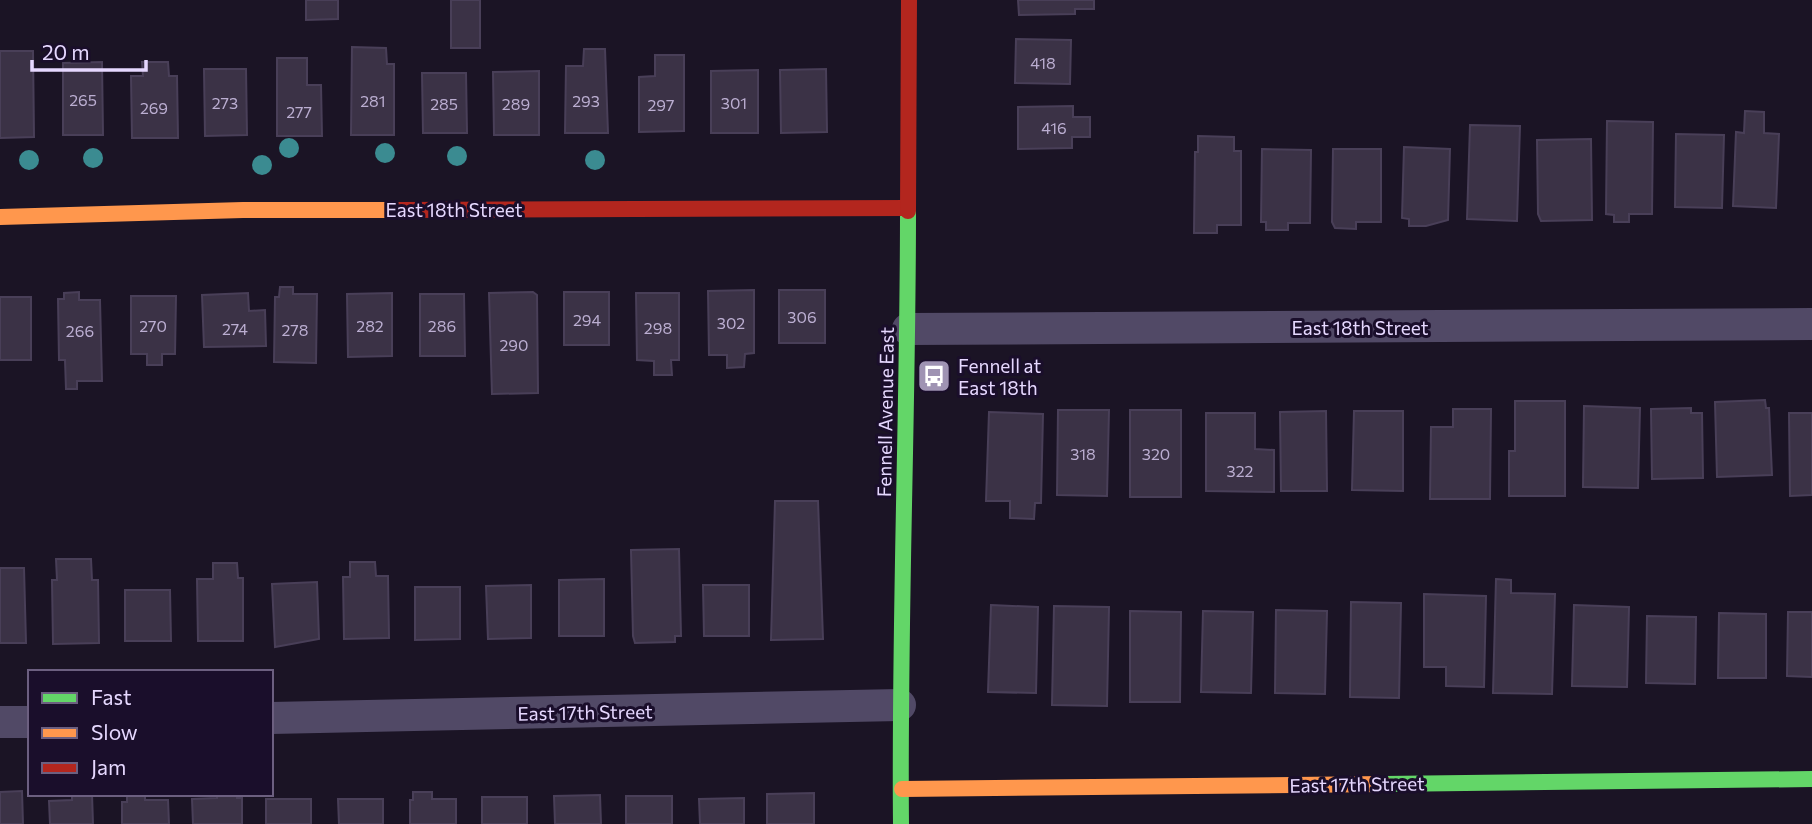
<svg xmlns="http://www.w3.org/2000/svg" width="1812" height="824" font-family="Commissioner,sans-serif">
	<style>
		.building { fill: #3b3246; stroke: #493f58; stroke-width: 2 }
		.lines { fill: none; stroke-linecap: round; stroke-linejoin: round }
		.street { stroke: #514966; stroke-width: 32 }
		.fast { stroke: #63d668; stroke-width: 16 }
		.slow { stroke: #ff974d; stroke-width: 16 }
		.jam { stroke: #b3261e; stroke-width: 16 }
		.tree { fill: #3b8b91 }
		.labels { text-anchor: middle; dominant-baseline: central; stroke-width: 6; stroke-linejoin: round; paint-order: stroke }
		.number-label { font-size: 16px; fill: #bbaed1 }
		.street-label { font-size: 19px; fill: #e6d8ff; stroke: #1a0e2b }
		.poi-label { font-size: 19px; fill: #e6d8ff; stroke: #1a0e2b; text-anchor: start }
	</style>
	<rect width="100%" height="100%" fill="#1b1425"/>
	<g class="building">
		<path d="M306 0H338V19L306 20Z"/>
		<rect x="451" y="0" width="29" height="48"/>
		<path d="M1018 0H1094V9H1075V14L1019 15Z"/>
		<path d="M1016 39 1071 40 1070 84 1015 83Z"/>
		<path d="M352 47 386 48 387 64H394V135H351Z"/>
		<path d="M584 49H605L608 133H565L566 66H583Z"/>
		<path d="M0 51H33L34 137 0 138Z"/>
		<path d="M655 55H684V131L639 132V77L655 76Z"/>
		<path d="M277 58H307V85H321L322 136H277Z"/>
		<path d="M102 62 103 135H63V63Z"/>
		<path d="M142 62H168L169 76H177L178 138H132L131 76H143Z"/>
		<path d="M204 69H246L247 135 205 136Z"/>
		<path d="M826 69 827 132 781 133 780 70Z"/>
		<path d="M758 70V133H711V71Z"/>
		<path d="M539 71V135H494L493 72Z"/>
		<path d="M422 73H466L467 133H423Z"/>
		<path d="M1073 106V117H1090V137H1072V148L1018 149V107Z"/>
		<path d="M1745 111 1764 112V133L1779 134 1776 208 1733 206 1736 132 1744 133Z"/>
		<path d="M1607 121 1653 122 1652 214H1629V222H1614V215L1606 214Z"/>
		<path d="M1470 125 1520 126 1517 221 1467 219Z"/>
		<path d="M1676 134 1724 135 1722 208 1675 207Z"/>
		<path d="M1198 136 1234 137V151H1241V225H1217V233H1194L1195 152H1198Z"/>
		<path d="M1591 139 1592 220 1541 221 1538 214 1537 140Z"/>
		<path d="M1404 147 1450 149 1448 220 1426 226H1409V219L1402 218Z"/>
		<path d="M1262 149 1311 150 1310 223H1288V230H1266V222H1261Z"/>
		<path d="M1333 149H1381V222H1356V229L1335 228 1332 222Z"/>
		<path d="M280 287H293V294H317L316 363 274 362 275 297H279Z"/>
		<path d="M754 290V353L745 354 744 367 727 368V355H709L708 291Z"/>
		<rect x="779" y="290" width="46" height="53"/>
		<path d="M79 292V300H100L102 381H77V389H66L65 360H59L58 299H64V293Z"/>
		<path d="M533 292 537 295 538 393 492 394 489 293Z"/>
		<rect x="564" y="292" width="45" height="53"/>
		<path d="M248 293 249 311 265 310 266 346 204 347 202 295Z"/>
		<path d="M392 293V356L348 357 347 294Z"/>
		<path d="M636 293H679V360H671L672 375H654V361L637 360Z"/>
		<path d="M420 294H464L465 356H420Z"/>
		<path d="M131 296H176L175 354H162V365H147V354H131Z"/>
		<rect x="0" y="297" width="31" height="63"/>
		<path d="M1765 400 1766 408H1769L1772 475 1717 477 1715 402Z"/>
		<path d="M1515 401H1565V496H1509V451H1515Z"/>
		<path d="M1584 406 1640 408 1638 488 1583 487Z"/>
		<path d="M1691 408V413H1702L1703 478 1652 479 1651 409Z"/>
		<path d="M1453 409H1491L1490 499H1430L1431 427H1453Z"/>
		<path d="M1058 410H1109L1107 496 1057 495Z"/>
		<rect x="1130" y="410" width="51" height="87"/>
		<path d="M1326 411 1327 491H1281L1280 412Z"/>
		<path d="M1354 411H1403V491L1352 490Z"/>
		<path d="M989 412 1043 414 1041 503H1035L1034 519 1010 518V501H986Z"/>
		<path d="M1206 413H1255V449L1274 450V492L1206 491Z"/>
		<path d="M1789 413H1812V495L1790 496Z"/>
		<path d="M775 501H818L823 639 771 640Z"/>
		<path d="M679 549 681 636H675V642L635 643 633 636 631 550Z"/>
		<path d="M56 559H91L92 580H98L99 643 53 644 52 580H57Z"/>
		<path d="M350 562H375L376 576H388L389 638 344 639 343 577H350Z"/>
		<path d="M213 563H237L238 578H243V641H198L197 579H213Z"/>
		<path d="M0 568H24L26 643H0Z"/>
		<path d="M604 579V636H559V580Z"/>
		<path d="M1496 579 1511 580V593L1555 594 1552 694 1493 693Z"/>
		<path d="M317 582 319 639 275 647 272 584Z"/>
		<path d="M531 585V638L488 639 486 586Z"/>
		<path d="M703 585H749V636H704Z"/>
		<path d="M415 587H460V639L415 640Z"/>
		<path d="M125 590H170L171 641H125Z"/>
		<path d="M1424 594 1486 596 1484 687 1446 686V667H1424Z"/>
		<path d="M1351 602 1401 603 1399 698 1350 697Z"/>
		<path d="M991 605 1038 607 1036 693 988 692Z"/>
		<path d="M1574 605 1629 607 1627 687 1572 686Z"/>
		<path d="M1054 606 1109 607 1107 706 1052 705Z"/>
		<path d="M1276 610 1327 611 1325 694 1275 693Z"/>
		<path d="M1130 611 1181 612 1180 702H1130Z"/>
		<path d="M1203 611 1253 612 1251 693 1201 692Z"/>
		<path d="M1788 612H1812V677L1787 676Z"/>
		<path d="M1719 613 1766 614V678H1718Z"/>
		<path d="M1647 616 1696 617 1695 684 1646 683Z"/>
		<path d="M22 791 23 824H0V792Z"/>
		<path d="M413 792H432V799H456V824H410V800H413Z"/>
		<path d="M814 793V824H767V794Z"/>
		<path d="M72 794H92L93 824H50L49 801 72 800Z"/>
		<path d="M127 794H145V800H168L169 824H122V802H127Z"/>
		<path d="M217 794H237V798H242V824H193L192 799 217 798Z"/>
		<path d="M600 795 601 824H555L554 796Z"/>
		<rect x="626" y="796" width="46" height="28"/>
		<rect x="482" y="797" width="45" height="27"/>
		<path d="M744 798V824H700L699 799Z"/>
		<rect x="266" y="799" width="45" height="25"/>
		<path d="M338 799H383V824H339Z"/>
	</g>
	<g class="lines">
		<g class="street">
			<path d="M908 329 1812 324"/>
			<path d="M271 718 900 705"/>
			<path d="M0 722H30"/>
		</g>
		<g class="fast">
			<path d="M1384 784 1812 779"/>
			<path d="M901 824C899 620 908 415 908 211"/>
		</g>
		<g class="slow">
			<path d="M0 217 243 210H400"/>
			<path d="M902 789 1384 784"/>
		</g>
		<g class="jam">
			<path d="M400 210 908 208"/>
			<path d="M908 211 909 0"/>
		</g>
	</g>
	<g class="tree">
		<circle cx="289" cy="148" r="10"/>
		<circle cx="385" cy="153" r="10"/>
		<circle cx="457" cy="156" r="10"/>
		<circle cx="93" cy="158" r="10"/>
		<circle cx="29" cy="160" r="10"/>
		<circle cx="595" cy="160" r="10"/>
		<circle cx="262" cy="165" r="10"/>
	</g>
	<defs>
		<symbol id="bus-square" viewBox="-11 -11 22 22"><rect x="-9" y="-9" width="18" height="18" rx="4" fill="#9f93b3" stroke="#1a0e2b"/><path d="M-5-6H5V4H4V6H2V4H-2V6H-4V4H-5ZM-3.5-4V0h7V-4ZM-3.5 1.2v1.5H-2V1.2ZM2 1.2v1.5H3.5V1.2Z" fill="#fff"/></symbol>
	</defs>
	<g fill-rule="evenodd">
		<use href="#bus-square" x="915" y="357" width="38" height="38"/>
	</g>
	<g class="labels">
		<g class="number-label">
			<text x="1043" y="62">418</text>
			<text x="83" y="99">265</text>
			<text x="373" y="100">281</text>
			<text x="586" y="100">293</text>
			<text x="225" y="102">273</text>
			<text x="734" y="102">301</text>
			<text x="444" y="103">285</text>
			<text x="516" y="103">289</text>
			<text x="661" y="104">297</text>
			<text x="154" y="107">269</text>
			<text x="299" y="111">277</text>
			<text x="1054" y="127">416</text>
			<text x="802" y="316">306</text>
			<text x="587" y="319">294</text>
			<text x="731" y="322">302</text>
			<text x="153" y="325">270</text>
			<text x="370" y="325">282</text>
			<text x="442" y="325">286</text>
			<text x="658" y="327">298</text>
			<text x="235" y="328">274</text>
			<text x="295" y="329">278</text>
			<text x="80" y="330">266</text>
			<text x="514" y="344">290</text>
			<text x="1083" y="453">318</text>
			<text x="1156" y="453">320</text>
			<text x="1240" y="470">322</text>
		</g>
		<g class="street-label">
			<text x="454" y="209">East 18th Street</text>
			<text x="1360" y="327">East 18th Street</text>
			<text transform="translate(885 412) rotate(-89)">Fennell Avenue East</text>
			<text transform="translate(585 712) rotate(-1)">East 17th Street</text>
			<text transform="translate(1357 784) rotate(-1)">East 17th Street</text>
		</g>
		<g class="poi-label">
			<text x="958" y="365">Fennell at<tspan x="958" dy="22">East 18th</tspan></text>
		</g>
	</g>
	<rect x="28" y="670" width="245" height="126" fill="#1a0e2b" stroke="#6c5f80" stroke-width="2"/>
	<rect x="42" y="693" width="35" height="10" fill="#63d668" stroke="#6c5f80" stroke-width="2"/>
	<text x="91" y="705" font-size="21" fill="#e6d8ff">Fast</text>
	<rect x="42" y="728" width="35" height="10" fill="#ff974d" stroke="#6c5f80" stroke-width="2"/>
	<text x="91" y="740" font-size="21" fill="#e6d8ff">Slow</text>
	<rect x="42" y="763" width="35" height="10" fill="#b3261e" stroke="#6c5f80" stroke-width="2"/>
	<text x="91" y="775" font-size="21" fill="#e6d8ff">Jam</text>
	<path d="M32 60v10h114v-10" fill="none" stroke="#e6d8ff" stroke-width="3.5"/>
	<text x="42" y="60" font-size="21" fill="#e6d8ff" stroke="#1a0e2b" stroke-width="5" paint-order="stroke">20 m</text>
</svg>
